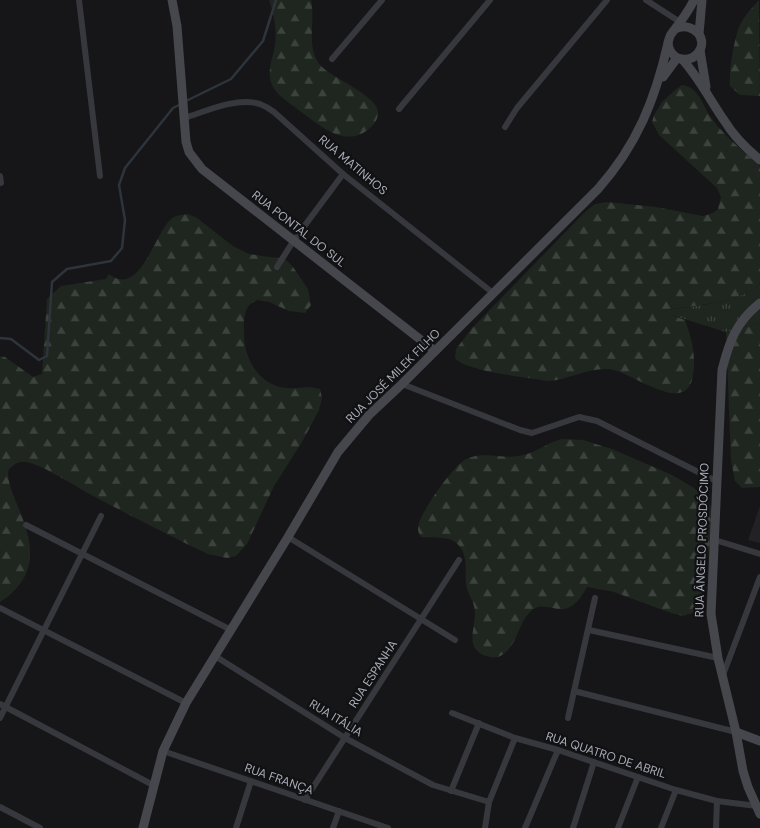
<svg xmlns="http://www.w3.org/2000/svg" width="760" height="828" font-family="'DM Sans',sans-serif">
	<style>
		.built { fill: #222225 }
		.grass { fill: url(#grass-tufts) }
		.forest { fill: url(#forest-firs) }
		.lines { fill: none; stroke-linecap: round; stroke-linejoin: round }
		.stream { stroke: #2d343b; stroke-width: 2.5 }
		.street { stroke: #37383d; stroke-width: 6 }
		.secondary { stroke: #45474d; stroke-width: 9 }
		.labels { text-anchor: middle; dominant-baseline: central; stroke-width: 4.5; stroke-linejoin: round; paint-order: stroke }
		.street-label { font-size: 12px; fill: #a9acb7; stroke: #111113 }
	</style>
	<defs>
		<pattern id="grass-tufts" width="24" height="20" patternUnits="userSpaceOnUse" patternTransform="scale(1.25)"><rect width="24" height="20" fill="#1e261f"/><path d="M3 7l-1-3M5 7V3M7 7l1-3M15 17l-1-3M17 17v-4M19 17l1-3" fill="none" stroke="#3c433d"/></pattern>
		<pattern id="forest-firs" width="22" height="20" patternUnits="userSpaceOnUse" patternTransform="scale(1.25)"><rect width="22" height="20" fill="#1e261f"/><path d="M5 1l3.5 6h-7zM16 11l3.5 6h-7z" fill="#3c433d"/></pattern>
	</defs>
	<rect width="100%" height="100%" fill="#161618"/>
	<path class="built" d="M760 506V543L748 540Z"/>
	<path class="grass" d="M760 284V323L726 332 668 314 666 310C694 306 739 303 760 284Z"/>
	<g class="forest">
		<path d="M269 0H311C316 21 305 48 321 66 332 78 378 96 378 112 378 119 375 124 370 128 346 150 319 125 300 111 291 104 277 96 272 85 266 72 273 58 275 45 277 29 274 15 269 0Z"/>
		<path d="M759 0 760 96 740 95 730 86C729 71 734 38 740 25 745 15 752 8 759 0Z"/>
		<path d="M682 85C700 88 701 103 710 116 723 135 743 151 760 166V284C737 304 695 305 666 310L668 314 685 320C692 339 697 359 692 380 682 415 630 370 608 369 587 368 568 380 548 381 530 378 464 371 455 358L456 349 473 327 585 212 595 204 607 202 656 207 703 216 713 213 718 209 721 197 717 188 659 135 652 122 654 115 662 102 674 91Z"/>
		<path d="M188 214 197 218 233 246 249 254 285 259 293 267 308 289 311 305 305 313 289 311 269 302 257 300C254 302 249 304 248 307 243 314 244 327 244 334 244 359 259 385 286 388 298 389 308 385 320 389L322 398 319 410 302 442 274 486 247 544 236 556 227 558 208 554 193 547C161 531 129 515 97 498 81 490 42 464 26 462 18 461 15 464 9 469 0 495 67 559 0 602V356L5 357 33 377 42 374 47 299 61 286 106 279 109 274C139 298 154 236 170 220 175 215 181 215 188 214Z"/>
		<path d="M760 323V487L742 488 735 481 731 460 726 332Z"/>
		<path d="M562 439 583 440 612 449 672 475 694 488 705 498 712 509V531L706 566 705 589 702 602 696 612 683 616 671 613 614 592 587 587C564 630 548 594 530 612 519 623 518 640 507 651 502 657 494 659 486 656 461 647 479 624 474 606 472 598 467 592 466 584 465 572 468 557 460 547 451 534 434 539 421 537 418 533 417 528 419 523 423 509 454 465 466 459 484 451 501 459 519 456 534 454 547 443 562 439Z"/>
	</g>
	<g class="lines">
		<g class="stream">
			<path d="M186 101 231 79 263 41 276 0"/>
			<path d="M0 338 11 339 39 360 47 356 52 282 67 269 111 261 122 248 125 220 119 185 125 168 173 108 181 104"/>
		</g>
		<g class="street">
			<path d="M79 0 100 176"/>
			<path d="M646 0 680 22"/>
			<path d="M332 59 382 0"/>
			<path d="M399 109 490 0"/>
			<path d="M184 118C207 111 235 97 260 104 265 106 270 109 274 112L343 174 493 293"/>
			<path d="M505 127 517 108 607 0"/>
			<path d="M0 176 1 183"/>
			<path d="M277 267 294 240 343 174"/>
			<path d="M402 384 520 430 532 433 579 417 597 421 716 481"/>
			<path d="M26 525 231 630"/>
			<path d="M288 537 455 640"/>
			<path d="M715 540 760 554"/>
			<path d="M0 608 186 703"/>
			<path d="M589 630 718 658"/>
			<path d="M215 656 345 738 433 785 489 802"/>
			<path d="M723 675 760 577"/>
			<path d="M574 691 736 732"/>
			<path d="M0 704 153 785"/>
			<path d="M452 713 515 738 558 750 676 790 717 801 757 806"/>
			<path d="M0 718 101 516"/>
			<path d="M568 718 595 598"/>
			<path d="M163 751 388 828"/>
			<path d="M451 791 479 723"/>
			<path d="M305 800 459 560"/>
			<path d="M0 807 40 828"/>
			<path d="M236 828 251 781"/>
			<path d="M333 828 339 811"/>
			<path d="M485 828 489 802 515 738"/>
			<path d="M525 828 558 750"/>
			<path d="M573 828 594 762"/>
			<path d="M618 828 638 777"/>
			<path d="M661 828 676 790"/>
			<path d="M716 828 717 801"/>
		</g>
		<g class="secondary">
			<path d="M172 0 177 26 186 142 189 152 202 169 435 351"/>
			<path d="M675 29C694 20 711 41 696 55 692 59 687 60 681 59 672 57 666 47 669 39 670 34 673 32 675 29 682 20 689 10 694 0"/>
			<path d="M699 34 702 0"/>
			<path d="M700 50 706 87"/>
			<path d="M682 59C700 79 711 102 726 123 735 138 747 149 760 160"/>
			<path d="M663 77 677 58"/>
			<path d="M760 303C736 322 729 342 722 370L711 614 718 658 736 732 743 771 748 787 760 814"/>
			<path d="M736 732 760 741"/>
			<path d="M143 828 163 751 186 703 288 537 338 452 369 415 402 384 598 189C637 145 655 100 668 43"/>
		</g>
	</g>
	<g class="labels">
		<g class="street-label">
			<text transform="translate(353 165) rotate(40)">RUA MATINHOS</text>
			<text transform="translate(299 229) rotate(38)">RUA PONTAL DO SUL</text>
			<text transform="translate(393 376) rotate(-45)">RUA JOSÉ MILEK FILHO</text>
			<text transform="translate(702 540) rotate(-88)">RUA ÂNGELO PROSDÓCIMO</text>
			<text transform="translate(373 674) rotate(-57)">RUA ESPANHA</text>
			<text transform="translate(336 718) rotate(31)">RUA ITÁLIA</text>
			<text transform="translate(606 755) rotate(18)">RUA QUATRO DE ABRIL</text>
			<text transform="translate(279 779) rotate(19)">RUA FRANÇA</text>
		</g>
	</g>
</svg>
